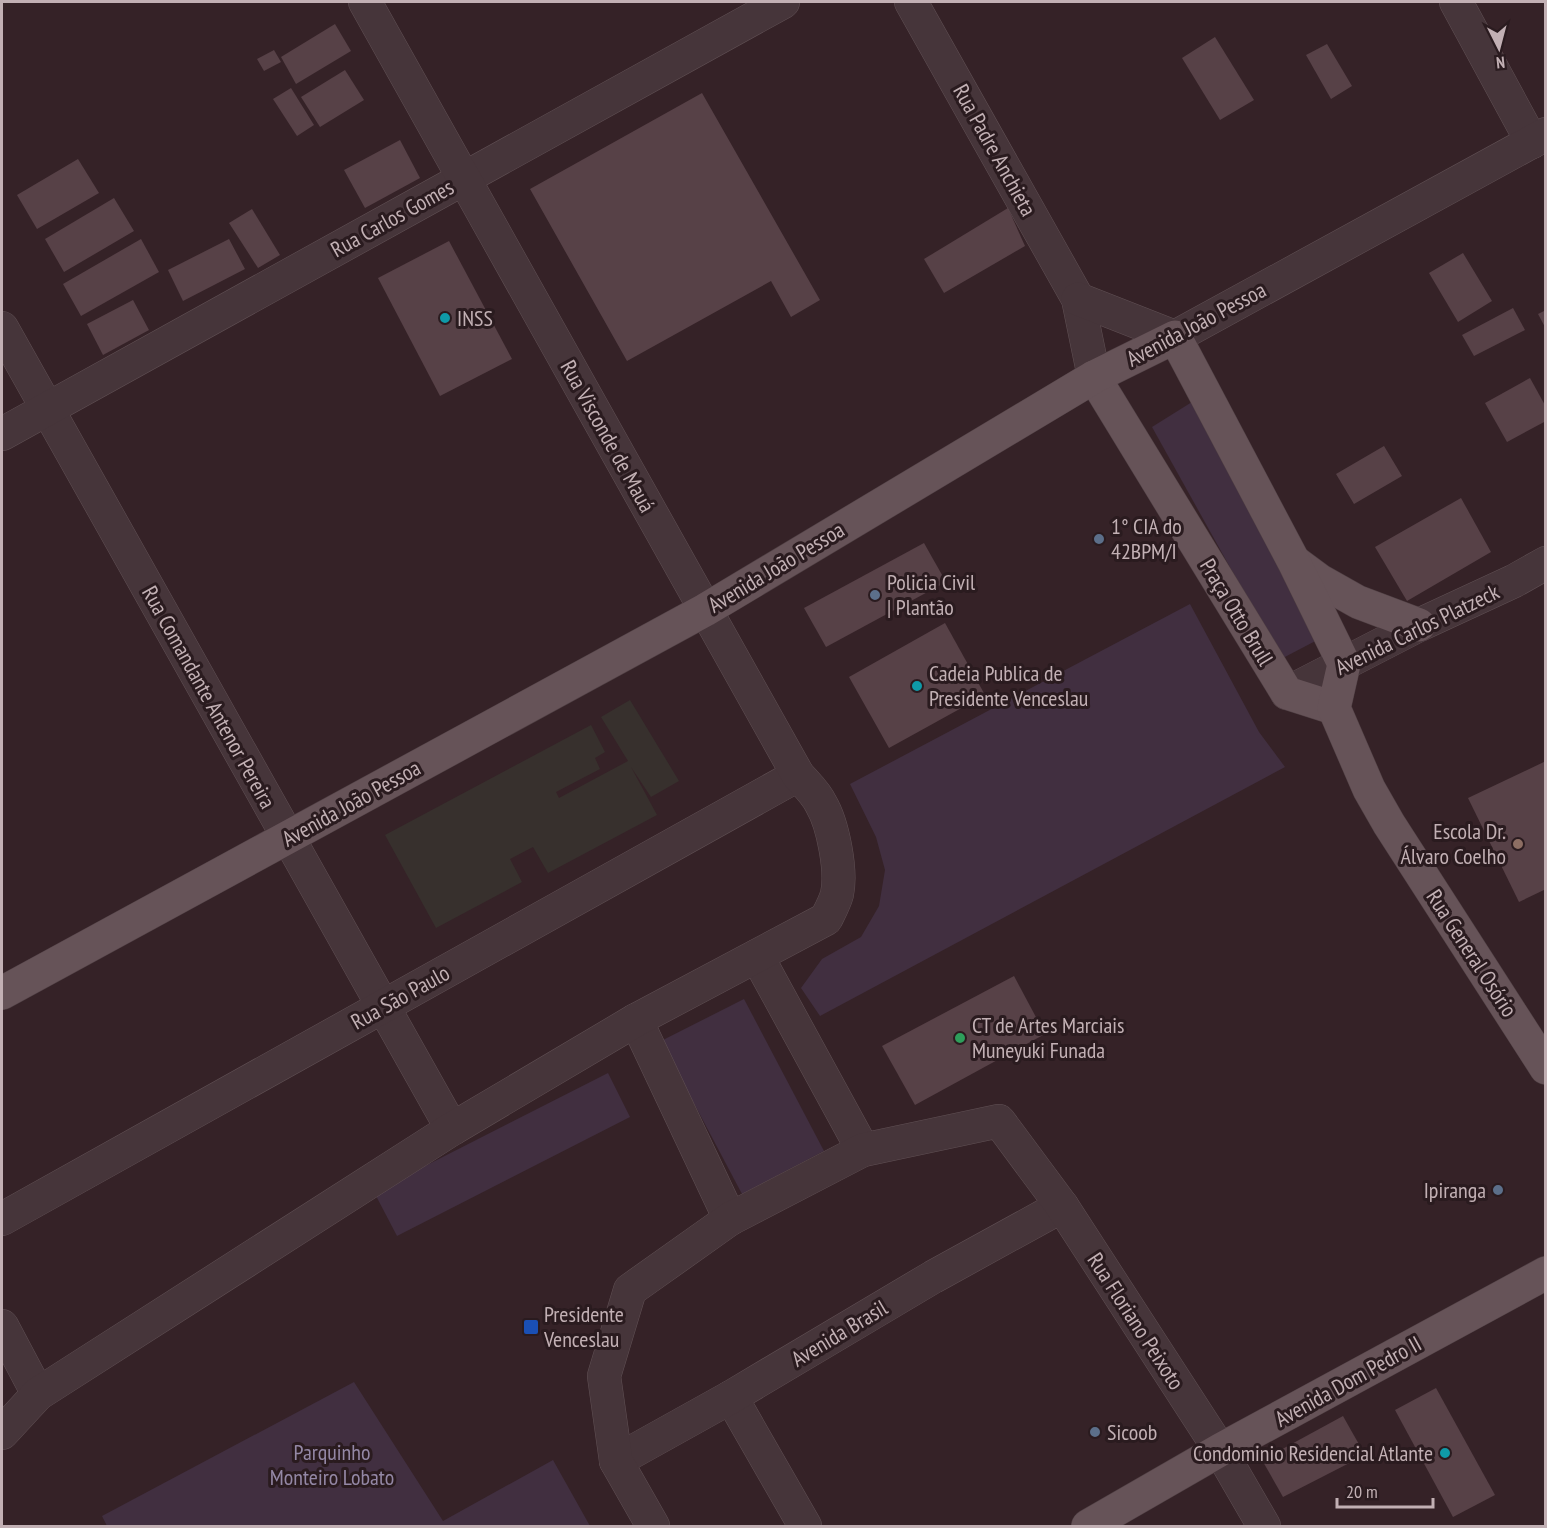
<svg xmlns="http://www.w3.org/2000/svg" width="1547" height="1528" font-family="'PT Sans Narrow',sans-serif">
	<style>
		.medical { fill: #37302d }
		.green { fill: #412f40 }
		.building { fill: #574147 }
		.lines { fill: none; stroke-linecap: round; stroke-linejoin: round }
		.minor-casing { stroke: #605054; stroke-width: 34 }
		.major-casing { stroke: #4f3f43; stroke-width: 34 }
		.minor { stroke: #46353a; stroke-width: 33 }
		.major { stroke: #665358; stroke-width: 33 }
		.culture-dot { fill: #0f9aa8; stroke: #2a1b1f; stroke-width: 2 }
		.service-dot { fill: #5c6f8a; stroke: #2a1b1f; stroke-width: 2 }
		.education-dot { fill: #8d6e63; stroke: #2a1b1f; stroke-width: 2 }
		.leisure-dot { fill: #2e9e5b; stroke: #2a1b1f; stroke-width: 2 }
		.transit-dot { fill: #1a4fb4; stroke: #2a1b1f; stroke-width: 2 }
		.labels { text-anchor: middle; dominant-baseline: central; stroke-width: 6; stroke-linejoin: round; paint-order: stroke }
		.street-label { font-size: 22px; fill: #c2b0b4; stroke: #2a1b1f }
		.poi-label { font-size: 22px; fill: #c2b0b4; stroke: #2a1b1f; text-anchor: start }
		.park-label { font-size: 22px; fill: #9488a6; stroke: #2a1b1f }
	</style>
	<rect width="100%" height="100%" fill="#352227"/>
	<path class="medical" d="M630 700 679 781 651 797 631 767 657 815 548 873 533 847 510 859 522 882 436 928 385 835 591 725 605 752 595 758 600 769 556 792 559 798 628 761 601 717Z"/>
	<g class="green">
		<path d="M1192 402 1323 637 1281 659 1152 427Z"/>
		<path d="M1190 604 1259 732 1285 767 820 1016 801 988 822 959 861 937 879 906 885 870 876 837 850 784Z"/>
		<path d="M744 999 824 1151 742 1194 661 1041Z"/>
		<path d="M608 1073 630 1117 397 1236 374 1192Z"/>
		<path d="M354 1382 443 1521 553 1460 590 1526H107L102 1516Z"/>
	</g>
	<g class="building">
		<path d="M335 24 351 51 296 84 281 57Z"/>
		<path d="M1215 37 1254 100 1220 120 1182 58Z"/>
		<path d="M1327 44 1352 86 1331 99 1306 55Z"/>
		<path d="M274 50 281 62 264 71 257 59Z"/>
		<path d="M345 70 364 100 320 127 301 97Z"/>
		<path d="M291 88 314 125 297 136 273 99Z"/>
		<path d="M702 93 820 300 791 317 771 281 627 361 530 189Z"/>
		<path d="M400 140 420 178 365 208 344 170Z"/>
		<path d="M78 159 99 193 37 229 17 195Z"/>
		<path d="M114 198 134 231 64 272 45 239Z"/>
		<path d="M1008 208 1025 246 944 293 924 259Z"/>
		<path d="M252 209 280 255 258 268 229 223Z"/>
		<path d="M141 239 159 272 81 316 63 284Z"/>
		<path d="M229 239 245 269 183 301 168 270Z"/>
		<path d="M449 241 512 359 440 396 378 278Z"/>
		<path d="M1463 253 1492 301 1458 322 1429 273Z"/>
		<path d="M133 300 149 330 103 355 87 324Z"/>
		<path d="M1513 308 1525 330 1474 356 1462 335Z"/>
		<path d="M1546 310V329L1538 314Z"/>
		<path d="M1530 378 1546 407V421L1507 442 1485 403Z"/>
		<path d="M1384 446 1402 476 1354 504 1336 474Z"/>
		<path d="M1461 498 1491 552 1407 601 1375 547Z"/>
		<path d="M924 543 946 582 826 647 804 608Z"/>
		<path d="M945 623 985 695 889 748 849 677Z"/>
		<path d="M1546 761V889L1519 902 1468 798Z"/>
		<path d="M1014 976 1045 1034 915 1105 882 1046Z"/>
		<path d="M1436 1388 1495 1495 1453 1517 1395 1410Z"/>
		<path d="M1343 1416 1365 1455 1283 1497 1262 1460Z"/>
	</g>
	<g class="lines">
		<defs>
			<g id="minor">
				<path d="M911 2 1078 299 1094 377"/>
				<path d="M1456 2 1532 142"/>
				<path d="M1078 299 1175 337 1546 134"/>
				<path d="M2 328 452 1129"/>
				<path d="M2 434 783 2"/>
				<path d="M1287 693 1419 625 1514 581 1546 563"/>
				<path d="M757 956 863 1150"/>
				<path d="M636 1020 730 1219"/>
				<path d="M2 1219 798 775"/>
				<path d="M2 1326 38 1394"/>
				<path d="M731 1397 805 1526"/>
				<path d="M2 1433 38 1394 452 1129 636 1020 826 919C830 911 835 902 837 894 842 871 833 824 821 804 816 793 806 784 798 775L365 2"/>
				<path d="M616 1461 731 1397 933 1277 1062 1206"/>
				<path d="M653 1526 616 1461 604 1376 630 1290 730 1219 863 1150 999 1121 1062 1206 1220 1450 1264 1526"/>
			</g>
			<g id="major">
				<path d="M1094 377 1287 693 1334 708"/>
				<path d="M1296 563 1319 580 1358 602 1419 625"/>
				<path d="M2 993 705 610 1094 377 1175 337 1294 562 1344 664 1334 708 1369 789 1389 824 1546 1068"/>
				<path d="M1088 1526 1220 1450 1546 1273"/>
			</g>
		</defs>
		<use href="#minor" class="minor-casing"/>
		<use href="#major" class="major-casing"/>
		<use href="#minor" class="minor"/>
		<use href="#major" class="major"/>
	</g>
	<g class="culture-dot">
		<circle cx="445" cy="318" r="6"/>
		<circle cx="917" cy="686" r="6"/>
		<circle cx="1445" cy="1453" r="6"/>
	</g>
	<g class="service-dot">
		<circle cx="1099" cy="539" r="6"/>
		<circle cx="875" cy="595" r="6"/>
		<circle cx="1498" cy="1190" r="6"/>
		<circle cx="1095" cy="1432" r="6"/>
	</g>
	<circle class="education-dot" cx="1518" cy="844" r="6"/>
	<circle class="leisure-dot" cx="960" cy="1038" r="6"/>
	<rect class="transit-dot" x="523" y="1319" width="16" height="16" rx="3"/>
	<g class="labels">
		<g class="street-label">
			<text transform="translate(995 150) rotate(61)">Rua Padre Anchieta</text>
			<text transform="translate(392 218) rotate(-29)">Rua Carlos Gomes</text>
			<text transform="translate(1196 324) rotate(-28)">Avenida João Pessoa</text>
			<text transform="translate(608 436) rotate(61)">Rua Visconde de Mauá</text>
			<text transform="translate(776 567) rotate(-31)">Avenida João Pessoa</text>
			<text transform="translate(1237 612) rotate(59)">Praça Otto Brull</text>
			<text transform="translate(1417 629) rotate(-26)">Avenida Carlos Platzeck</text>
			<text transform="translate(209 697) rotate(61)">Rua Comandante Antenor Pereira</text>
			<text transform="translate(351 803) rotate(-29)">Avenida João Pessoa</text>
			<text transform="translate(1472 953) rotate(57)">Rua General Osório</text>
			<text transform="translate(400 997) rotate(-29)">Rua São Paulo</text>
			<text transform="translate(1136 1321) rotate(57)">Rua Floriano Peixoto</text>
			<text transform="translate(839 1333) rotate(-31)">Avenida Brasil</text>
			<text transform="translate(1348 1381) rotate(-29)">Avenida Dom Pedro II</text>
		</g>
		<g class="poi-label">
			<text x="457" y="318">INSS</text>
			<text x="1111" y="526">1° CIA do<tspan x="1111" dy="25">42BPM/I</tspan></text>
			<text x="887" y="582">Policia Civil<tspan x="887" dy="25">| Plantão</tspan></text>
			<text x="929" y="673">Cadeia Publica de<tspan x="929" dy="25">Presidente Venceslau</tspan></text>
			<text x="1506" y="831" text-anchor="end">Escola Dr.<tspan x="1506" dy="25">Álvaro Coelho</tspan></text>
			<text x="972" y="1025">CT de Artes Marciais<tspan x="972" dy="25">Muneyuki Funada</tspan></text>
			<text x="1486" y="1190" text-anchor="end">Ipiranga</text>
			<text x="544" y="1314">Presidente<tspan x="544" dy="25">Venceslau</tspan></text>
			<text x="1107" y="1432">Sicoob</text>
			<text x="1433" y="1453" text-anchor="end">Condominio Residencial Atlante</text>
		</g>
		<g class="park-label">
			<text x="332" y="1452">Parquinho<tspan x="332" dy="25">Monteiro Lobato</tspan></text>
		</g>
	</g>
	<rect width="1547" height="1528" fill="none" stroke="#c2b0b4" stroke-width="6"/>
	<g transform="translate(1499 48) rotate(174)" stroke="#2a1b1f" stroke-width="4.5" paint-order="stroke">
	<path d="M0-4.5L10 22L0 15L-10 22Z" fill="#c2b0b4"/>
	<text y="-9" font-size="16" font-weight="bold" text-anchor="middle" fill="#c2b0b4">N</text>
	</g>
	<path d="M1337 1498v9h96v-9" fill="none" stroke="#c2b0b4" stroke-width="3"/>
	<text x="1346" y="1498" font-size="18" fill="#c2b0b4" stroke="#2a1b1f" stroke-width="4.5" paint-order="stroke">20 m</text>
</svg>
